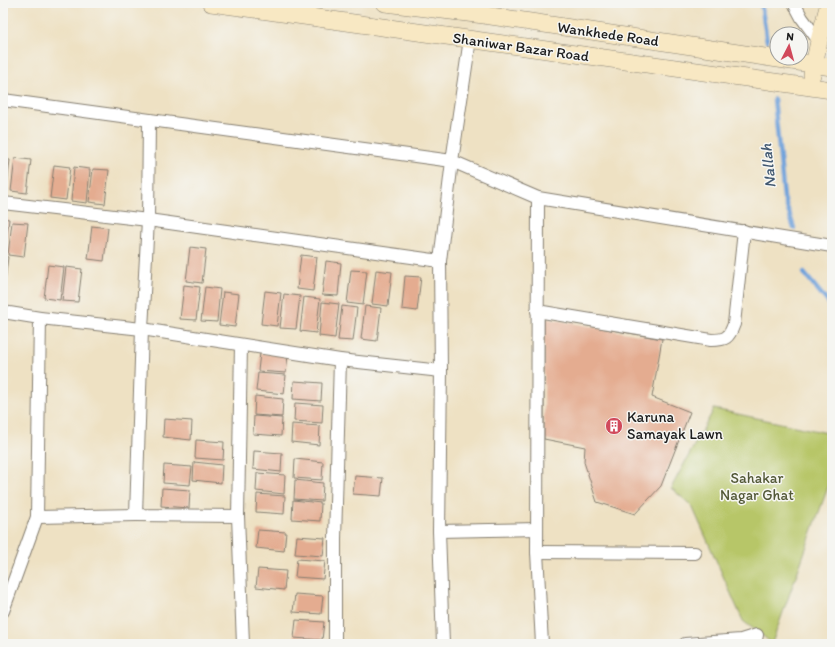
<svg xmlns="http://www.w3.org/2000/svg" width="835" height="647" font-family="Itim,sans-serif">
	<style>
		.green { fill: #b7c668; stroke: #6a7142 }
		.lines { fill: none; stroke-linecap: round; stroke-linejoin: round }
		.stream { stroke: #6ea1da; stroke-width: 4.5 }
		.building { fill: #e4ac90 }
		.street-casing { stroke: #857e70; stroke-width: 14 }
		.secondary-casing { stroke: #857e70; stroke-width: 18 }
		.street { stroke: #fff; stroke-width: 12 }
		.secondary { stroke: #f8e8c3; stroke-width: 17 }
		.labels { text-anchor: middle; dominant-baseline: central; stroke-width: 3; stroke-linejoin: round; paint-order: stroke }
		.street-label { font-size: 15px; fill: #1c1c1c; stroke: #f6f6f2 }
		.poi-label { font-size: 15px; fill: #1c1c1c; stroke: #f6f6f2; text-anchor: start }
		.park-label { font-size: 15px; fill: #525837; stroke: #f6f6f2 }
		.water-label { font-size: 16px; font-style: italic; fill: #415871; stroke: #f6f6f2 }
	</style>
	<rect width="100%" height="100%" fill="#f6f6f2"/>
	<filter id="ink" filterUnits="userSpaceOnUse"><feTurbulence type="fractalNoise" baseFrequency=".025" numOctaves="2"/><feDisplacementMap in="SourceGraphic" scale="8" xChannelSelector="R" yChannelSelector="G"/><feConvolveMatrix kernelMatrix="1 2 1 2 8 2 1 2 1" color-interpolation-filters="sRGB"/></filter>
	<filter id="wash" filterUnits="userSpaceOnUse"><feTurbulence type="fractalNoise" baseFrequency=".012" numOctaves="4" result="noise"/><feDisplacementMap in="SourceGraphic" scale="16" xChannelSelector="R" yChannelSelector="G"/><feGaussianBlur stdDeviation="0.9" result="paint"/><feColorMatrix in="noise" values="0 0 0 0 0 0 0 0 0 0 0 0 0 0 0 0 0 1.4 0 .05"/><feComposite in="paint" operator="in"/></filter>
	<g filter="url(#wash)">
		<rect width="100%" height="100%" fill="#eee1c3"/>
		<path class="green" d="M714 409 832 434V476L772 643 743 621 692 506 671 488Z"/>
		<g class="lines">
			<g class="stream">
				<path d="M761 3 767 41"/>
				<path d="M774 99 784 198 794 228"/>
				<path d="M804 273 832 307"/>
			</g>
		</g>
		<g id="blocks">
			<g class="building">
				<path d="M15 158 31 160 27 193 11 191Z"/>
				<path d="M3 159 10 160 6 194 3 193Z"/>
				<path d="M54 165 70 167 66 200 50 198Z"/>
				<path d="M74 167 90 169 87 203 71 201Z"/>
				<path d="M93 169 109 170 105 204 89 202Z"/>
				<path d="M3 218 9 219 5 253 3 252Z"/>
				<path d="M12 222 28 223 24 257 8 255Z"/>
				<path d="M92 226 108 228 104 261 88 259Z"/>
				<path d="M190 247 206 249 202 283 186 281Z"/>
				<path d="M301 255 317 257 313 291 297 289Z"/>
				<path d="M3 256 8 257 4 290H3Z"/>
				<path d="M326 261 341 263 338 296 322 295Z"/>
				<path d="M48 265 64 267 60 300 44 298Z"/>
				<path d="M66 267 82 269 78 302 62 301Z"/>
				<path d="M351 270 367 271 363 305 347 303Z"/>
				<path d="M376 270 392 272 388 306 372 304Z"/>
				<path d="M405 276 421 277 417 311 402 309Z"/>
				<path d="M184 285 200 287 196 320 180 319Z"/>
				<path d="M205 287 220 289 217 322 201 321Z"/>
				<path d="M265 291 281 293 277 326 261 324Z"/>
				<path d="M223 292 239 294 235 327 219 325Z"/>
				<path d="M284 294 300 296 296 329 280 328Z"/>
				<path d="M304 297 320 299 316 333 300 331Z"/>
				<path d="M322 302 339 304 335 338 319 336Z"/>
				<path d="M342 306 357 308 353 341 338 340Z"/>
				<path d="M365 306 381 308 377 341 361 339Z"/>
				<path d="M544 318 662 339 652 397 690 412 661 486 635 514 597 502 584 462 585 447 544 439Z"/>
				<path d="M260 353 288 355 286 373 258 371Z"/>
				<path d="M258 373 286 375 284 394 256 391Z"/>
				<path d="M294 381 322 383 321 401 293 399Z"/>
				<path d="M255 396 283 399 282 417 254 415Z"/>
				<path d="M295 403 323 405 322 423 294 421Z"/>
				<path d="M254 416 282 418 281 436 253 434Z"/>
				<path d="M164 419 192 421 191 440 163 437Z"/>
				<path d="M292 424 320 426 319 445 291 442Z"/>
				<path d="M196 440 224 442 223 460 195 458Z"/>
				<path d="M254 451 282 453 281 472 253 469Z"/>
				<path d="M295 459 323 462 322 480 294 478Z"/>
				<path d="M194 462 222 465 221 483 193 480Z"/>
				<path d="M164 465 192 467 190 485 163 483Z"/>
				<path d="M257 473 285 475 284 494 256 491Z"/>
				<path d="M355 476 383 478 381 496 353 494Z"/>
				<path d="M295 480 323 483 322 501 294 499Z"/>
				<path d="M162 488 190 490 189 508 161 506Z"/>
				<path d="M257 494 285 496 284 514 256 512Z"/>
				<path d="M293 500 321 503 320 521 292 519Z"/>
				<path d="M258 530 286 532 284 551 256 548Z"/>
				<path d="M297 536 325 538 323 556 295 554Z"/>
				<path d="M297 559 325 561 323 579 295 577Z"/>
				<path d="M258 569 286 571 284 590 256 587Z"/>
				<path d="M295 594 323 596 321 614 293 612Z"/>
				<path d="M296 620 324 622 322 640 294 638Z"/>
			</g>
		</g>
	</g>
	<g filter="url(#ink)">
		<use href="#blocks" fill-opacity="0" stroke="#857e70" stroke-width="1"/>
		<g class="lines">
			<defs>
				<g id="street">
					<path d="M794 3 802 18 819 41"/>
					<path d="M470 39 452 161 538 198 832 246"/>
					<path d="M3 100 452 161 440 261 441 371 439 531 443 644"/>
					<path d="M149 120 148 220 142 329 136 515 238 516 243 644"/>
					<path d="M538 198 537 552 542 644"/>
					<path d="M3 203 148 220 440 261"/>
					<path d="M537 311 711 340C726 340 729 338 734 324L744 231"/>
					<path d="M3 312 40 318 142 329 340 360 441 371"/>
					<path d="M238 516 241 345"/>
					<path d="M37 517 136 515"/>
					<path d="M439 531 537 529"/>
					<path d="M537 552 695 553"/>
					<path d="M3 611 37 517 40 318"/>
					<path d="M335 644V539L340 360"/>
					<path d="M685 644 741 640 757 635 755 644"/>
				</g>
				<g id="secondary">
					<path d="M211 3 832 90"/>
					<path d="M385 3 484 15 832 67"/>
					<path d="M812 75 819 41 829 3"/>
				</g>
			</defs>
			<use href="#street" class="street-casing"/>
			<use href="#secondary" class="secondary-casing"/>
			<use href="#street" class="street"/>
			<use href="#secondary" class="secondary"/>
		</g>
	</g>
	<defs>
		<symbol id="building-disc" viewBox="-11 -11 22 22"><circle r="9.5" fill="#d1495b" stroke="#f6f6f2"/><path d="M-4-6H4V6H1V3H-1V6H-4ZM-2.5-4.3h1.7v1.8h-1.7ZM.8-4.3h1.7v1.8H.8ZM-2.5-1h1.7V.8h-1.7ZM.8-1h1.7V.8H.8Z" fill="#fff"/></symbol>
	</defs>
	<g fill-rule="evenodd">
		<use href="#building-disc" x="604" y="416" width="20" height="20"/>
	</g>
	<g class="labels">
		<g class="street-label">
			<text transform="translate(608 34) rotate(8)">Wankhede Road</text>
			<text transform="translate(521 47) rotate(8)">Shaniwar Bazar Road</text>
		</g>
		<g class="poi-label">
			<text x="627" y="417">Karuna<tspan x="627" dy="17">Samayak Lawn</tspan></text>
		</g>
		<g class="park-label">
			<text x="757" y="478">Sahakar<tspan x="757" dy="17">Nagar Ghat</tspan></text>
		</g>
		<g class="water-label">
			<text transform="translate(768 166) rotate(-96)">Nallah</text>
		</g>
	</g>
	<rect width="835" height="647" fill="none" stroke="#f6f6f2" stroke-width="16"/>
	<g transform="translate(789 46) rotate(6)"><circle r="19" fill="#f6f6f2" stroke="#9f9f9c"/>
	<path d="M0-3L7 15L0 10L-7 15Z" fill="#d1495b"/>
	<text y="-6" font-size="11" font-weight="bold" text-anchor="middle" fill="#1c1c1c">N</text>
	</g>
</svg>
